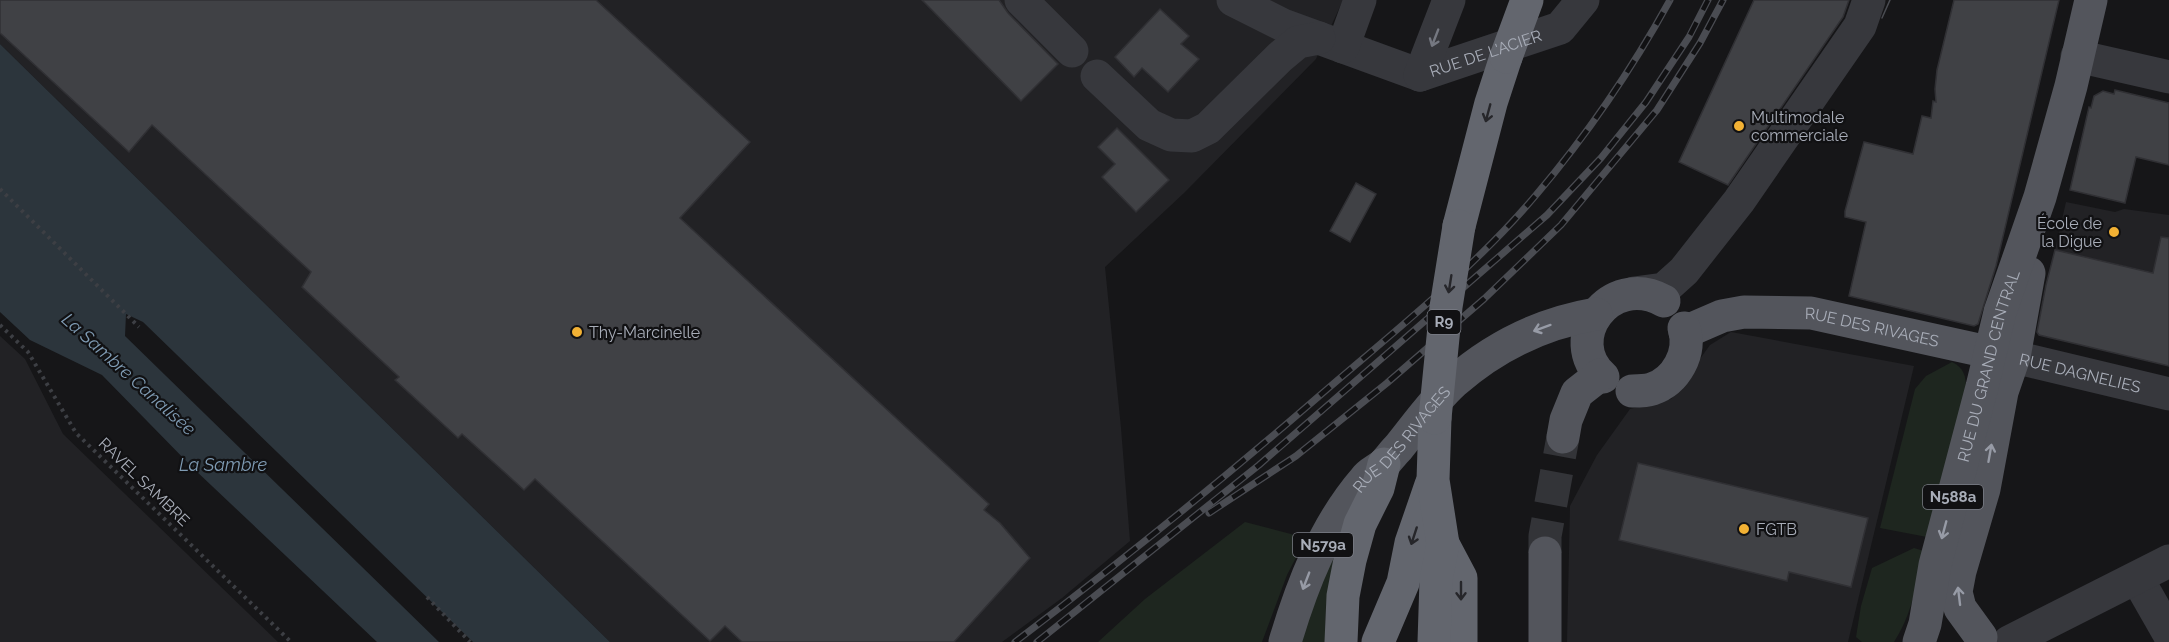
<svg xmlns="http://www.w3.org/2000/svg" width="2169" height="642" font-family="Raleway,sans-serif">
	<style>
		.built { fill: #222225 }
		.green { fill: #1e261f }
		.water { fill: #2c353c }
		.building { fill: #404145; stroke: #303034; stroke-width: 1.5 }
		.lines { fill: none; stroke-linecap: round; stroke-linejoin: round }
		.major-tunnel { stroke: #333438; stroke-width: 33; stroke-dasharray: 33 16; stroke-linecap: butt }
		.path { stroke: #3d3f44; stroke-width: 4; stroke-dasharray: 3 4.5; stroke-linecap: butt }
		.minor { stroke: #37383d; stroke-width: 33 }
		.major { stroke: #53555c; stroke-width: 33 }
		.highway { stroke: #63666e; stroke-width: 33 }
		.tram { stroke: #4a4c52; stroke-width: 1.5 }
		.rail-casing { stroke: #4a4c52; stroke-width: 7 }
		.rail { stroke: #111113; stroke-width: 4.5; stroke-dasharray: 14; stroke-linecap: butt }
		.highway-bridge { stroke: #63666e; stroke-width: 33 }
		.oneway { stroke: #757881 }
		.oneway2 { stroke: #26262a }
		.oneway3 { stroke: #979ba6 }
		.poi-dot { fill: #f2b134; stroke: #111113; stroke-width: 2 }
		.labels { text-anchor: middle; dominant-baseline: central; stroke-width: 4.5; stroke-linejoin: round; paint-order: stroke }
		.shield { fill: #111113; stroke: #7b7e86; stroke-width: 1.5 }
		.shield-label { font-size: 15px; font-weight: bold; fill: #a8adb8 }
		.street-label { font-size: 16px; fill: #a8adb8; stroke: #111113 }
		.poi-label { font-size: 16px; fill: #a8adb8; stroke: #111113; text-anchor: start }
		.water-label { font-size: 18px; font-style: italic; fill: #7f9bb3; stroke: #111113 }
	</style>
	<rect width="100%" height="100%" fill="#161618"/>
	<g class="built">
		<path d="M0 0H1343L1316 59 1184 193 1105 267 1121 428 1130 541 1062 598 1002 642H610L0 44Z"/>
		<path d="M2066 202 2115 212 2124 209 2169 215V276L2055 250Z"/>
		<path d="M1731 332 1914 366 1848 642H1567L1570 506 1597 455 1630 409 1671 399 1710 345Z"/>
		<path d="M0 336 25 359 63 434 278 642H0Z"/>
	</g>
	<g class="green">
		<path d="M1952 362C1964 368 1966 376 1966 389L1927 537 1880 528 1915 389 1926 376Z"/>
		<path d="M1245 522 1306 538 1287 575 1262 642H1098L1145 599Z"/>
		<path d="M1914 548 1924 551C1917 582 1912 615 1894 642H1862L1856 637 1861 606 1872 568Z"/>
		<path d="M1329 550 1336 554 1326 604 1325 642H1296Z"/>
	</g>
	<path class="water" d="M0 44 610 642H473L143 322 126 314 125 336 439 642H377L194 469 102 375 30 340 0 312Z"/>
	<g class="building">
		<path d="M0 0H596L750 142 680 218 989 504 984 510 1000 523 1030 558 954 642H742L725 626 710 641 535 479 524 490 462 434 458 438 395 380 399 377 302 287 311 272 152 125 129 152 0 33Z"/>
		<path d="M922 0H999L1008 13 1058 64 1021 101Z"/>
		<path d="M1754 0H1849L1843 17 1728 185 1679 162Z"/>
		<path d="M1954 0H2059L1996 266 1978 324 1974 326 1849 296 1866 222 1845 217V211L1864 142 1913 154 1922 116 1931 118 1933 101 1936 102 1935 89 1937 70Z"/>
		<path d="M1160 9 1189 36 1181 44 1199 59 1168 92 1142 68 1134 77 1115 57Z"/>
		<path d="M2115 90 2169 103V165L2136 157 2125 203 2070 190 2089 107 2091 108 2094 96 2103 91 2114 94Z"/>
		<path d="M1117 128 1169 180 1136 212 1102 177 1115 164 1098 147Z"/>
		<path d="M1356 183 1376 194 1350 242 1330 231Z"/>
		<path d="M2161 237 2169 238V366L2039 335 2037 332 2046 285 2055 250 2153 273Z"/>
		<path d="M1638 463 1868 518 1851 587 1789 572 1787 581 1619 540Z"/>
	</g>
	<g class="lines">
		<path class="major-tunnel" d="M1545 553V536L1563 437"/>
		<g class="path">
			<path d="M0 189 139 327"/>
			<path d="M0 325 28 352 76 433 291 642"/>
			<path d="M427 597 470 642"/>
		</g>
		<g class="minor">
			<path d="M1021 0 1072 51"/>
			<path d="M1233 0 1283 25 1420 75"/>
			<path d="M1343 47 1360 0"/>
			<path d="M2077 56 2169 77"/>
			<path id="s1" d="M1420 75 1560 28 1583 0"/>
			<path d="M1420 75 1449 0"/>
			<path d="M1097 76 1149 125 1171 135 1192 136 1208 128 1280 57 1298 42 1319 38"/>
			<path d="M1634 293 1664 289 1684 271 1739 201 1860 26 1869 0"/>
			<path id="s2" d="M2014 357 2169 394"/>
			<path d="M2137 578 2169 634"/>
			<path d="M2009 642 2169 561"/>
		</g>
		<g class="major">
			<path id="s3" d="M1685 332 1722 316 1744 312 1811 313 2011 357"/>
			<path d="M1603 377C1561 340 1609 271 1664 301"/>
			<path d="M1632 391C1638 391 1646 391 1652 389 1676 381 1692 353 1684 328"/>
			<path d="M1563 437 1566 420 1577 393 1600 375"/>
			<path d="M1545 553V642"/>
			<path d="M1981 637 1960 608 1956 592 1960 571 1984 489 2002 392 2014 357 2029 273"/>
			<path id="s4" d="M1285 642C1302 585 1325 525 1365 479 1369 473 1377 470 1383 465 1388 460 1393 453 1398 448 1415 427 1435 399 1454 382 1495 346 1543 323 1596 314"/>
			<path id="s5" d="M1919 642 1925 624 1935 565 1982 387 2000 312 2040 197 2071 86 2091 0"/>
		</g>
		<g class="highway">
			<path d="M1459 226 1491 103 1506 57"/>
			<path d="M1443 544 1461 578V642"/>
			<path d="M1341 642 1343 596 1350 560 1360 524 1378 488 1384 464"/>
			<path d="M1378 642 1403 583 1411 543 1431 485"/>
			<path d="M1434 642 1436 580 1443 544 1433 480 1435 418"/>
		</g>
		<path class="tram" d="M1882 18 1890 0"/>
		<defs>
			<g id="rail">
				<path d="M1209 513 1296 456 1387 383 1484 299 1561 225 1657 110 1700 43 1723 0"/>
				<path d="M1015 642C1119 563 1220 482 1318 397 1391 334 1474 269 1536 195 1587 135 1632 69 1670 0"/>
				<path d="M1037 642 1259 465 1547 215 1601 158 1646 102 1689 37 1708 0"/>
			</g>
		</defs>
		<use href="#rail" class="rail-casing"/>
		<use href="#rail" class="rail"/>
		<g class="highway-bridge">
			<path d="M1506 57 1527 0"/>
			<path d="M1435 418 1446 307 1459 226"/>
		</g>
	</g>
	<defs><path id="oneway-shaft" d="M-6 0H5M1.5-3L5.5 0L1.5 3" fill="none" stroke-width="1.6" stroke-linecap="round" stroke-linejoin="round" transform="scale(1.5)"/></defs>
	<use class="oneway" href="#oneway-shaft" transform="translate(1435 38) rotate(111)"/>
	<g class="oneway2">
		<use href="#oneway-shaft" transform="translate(1488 113) rotate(105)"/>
		<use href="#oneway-shaft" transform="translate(1450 284) rotate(99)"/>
		<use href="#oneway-shaft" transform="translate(1414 536) rotate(108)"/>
		<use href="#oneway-shaft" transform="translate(1461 591) rotate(90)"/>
	</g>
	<g class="oneway3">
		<use href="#oneway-shaft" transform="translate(1542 328) rotate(160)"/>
		<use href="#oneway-shaft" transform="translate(1990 453) rotate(-80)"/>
		<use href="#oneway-shaft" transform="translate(1944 530) rotate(105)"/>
		<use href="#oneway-shaft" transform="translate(1306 581) rotate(111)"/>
		<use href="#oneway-shaft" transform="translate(1959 596) rotate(-97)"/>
	</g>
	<g class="poi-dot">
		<circle cx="1739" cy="126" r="6"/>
		<circle cx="2114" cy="232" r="6"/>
		<circle cx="577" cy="332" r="6"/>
		<circle cx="1744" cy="529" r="6"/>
	</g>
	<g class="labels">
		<g class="shield">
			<rect x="1427.5" y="310" width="33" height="24" rx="4.5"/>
			<rect x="1923" y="485" width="60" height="24" rx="4.5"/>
			<rect x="1293" y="533" width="60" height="24" rx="4.5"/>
		</g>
		<g class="shield-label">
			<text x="1444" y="322">R9</text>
			<text x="1953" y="497">N588a</text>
			<text x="1323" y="545">N579a</text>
		</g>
		<g class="street-label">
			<text stroke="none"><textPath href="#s1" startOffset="69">RUE DE L'ACIER</textPath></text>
			<text stroke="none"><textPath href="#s3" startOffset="192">RUE DES RIVAGES</textPath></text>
			<text stroke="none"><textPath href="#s5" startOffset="285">RUE DU GRAND CENTRAL</textPath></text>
			<text stroke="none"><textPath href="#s2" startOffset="68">RUE DAGNELIES</textPath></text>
			<text stroke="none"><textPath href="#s4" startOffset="237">RUE DES RIVAGES</textPath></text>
			<text transform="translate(144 482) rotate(44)">RAVEL SAMBRE</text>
		</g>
		<g class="poi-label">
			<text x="1751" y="117">Multimodale<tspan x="1751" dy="18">commerciale</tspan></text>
			<text x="2102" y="223" text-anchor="end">École de<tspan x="2102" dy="18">la Digue</tspan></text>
			<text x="589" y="332">Thy-Marcinelle</text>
			<text x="1756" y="529">FGTB</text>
		</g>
		<g class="water-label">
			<text transform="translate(129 374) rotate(42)">La Sambre Canalisée</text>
			<text x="223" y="464">La Sambre</text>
		</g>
	</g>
</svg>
